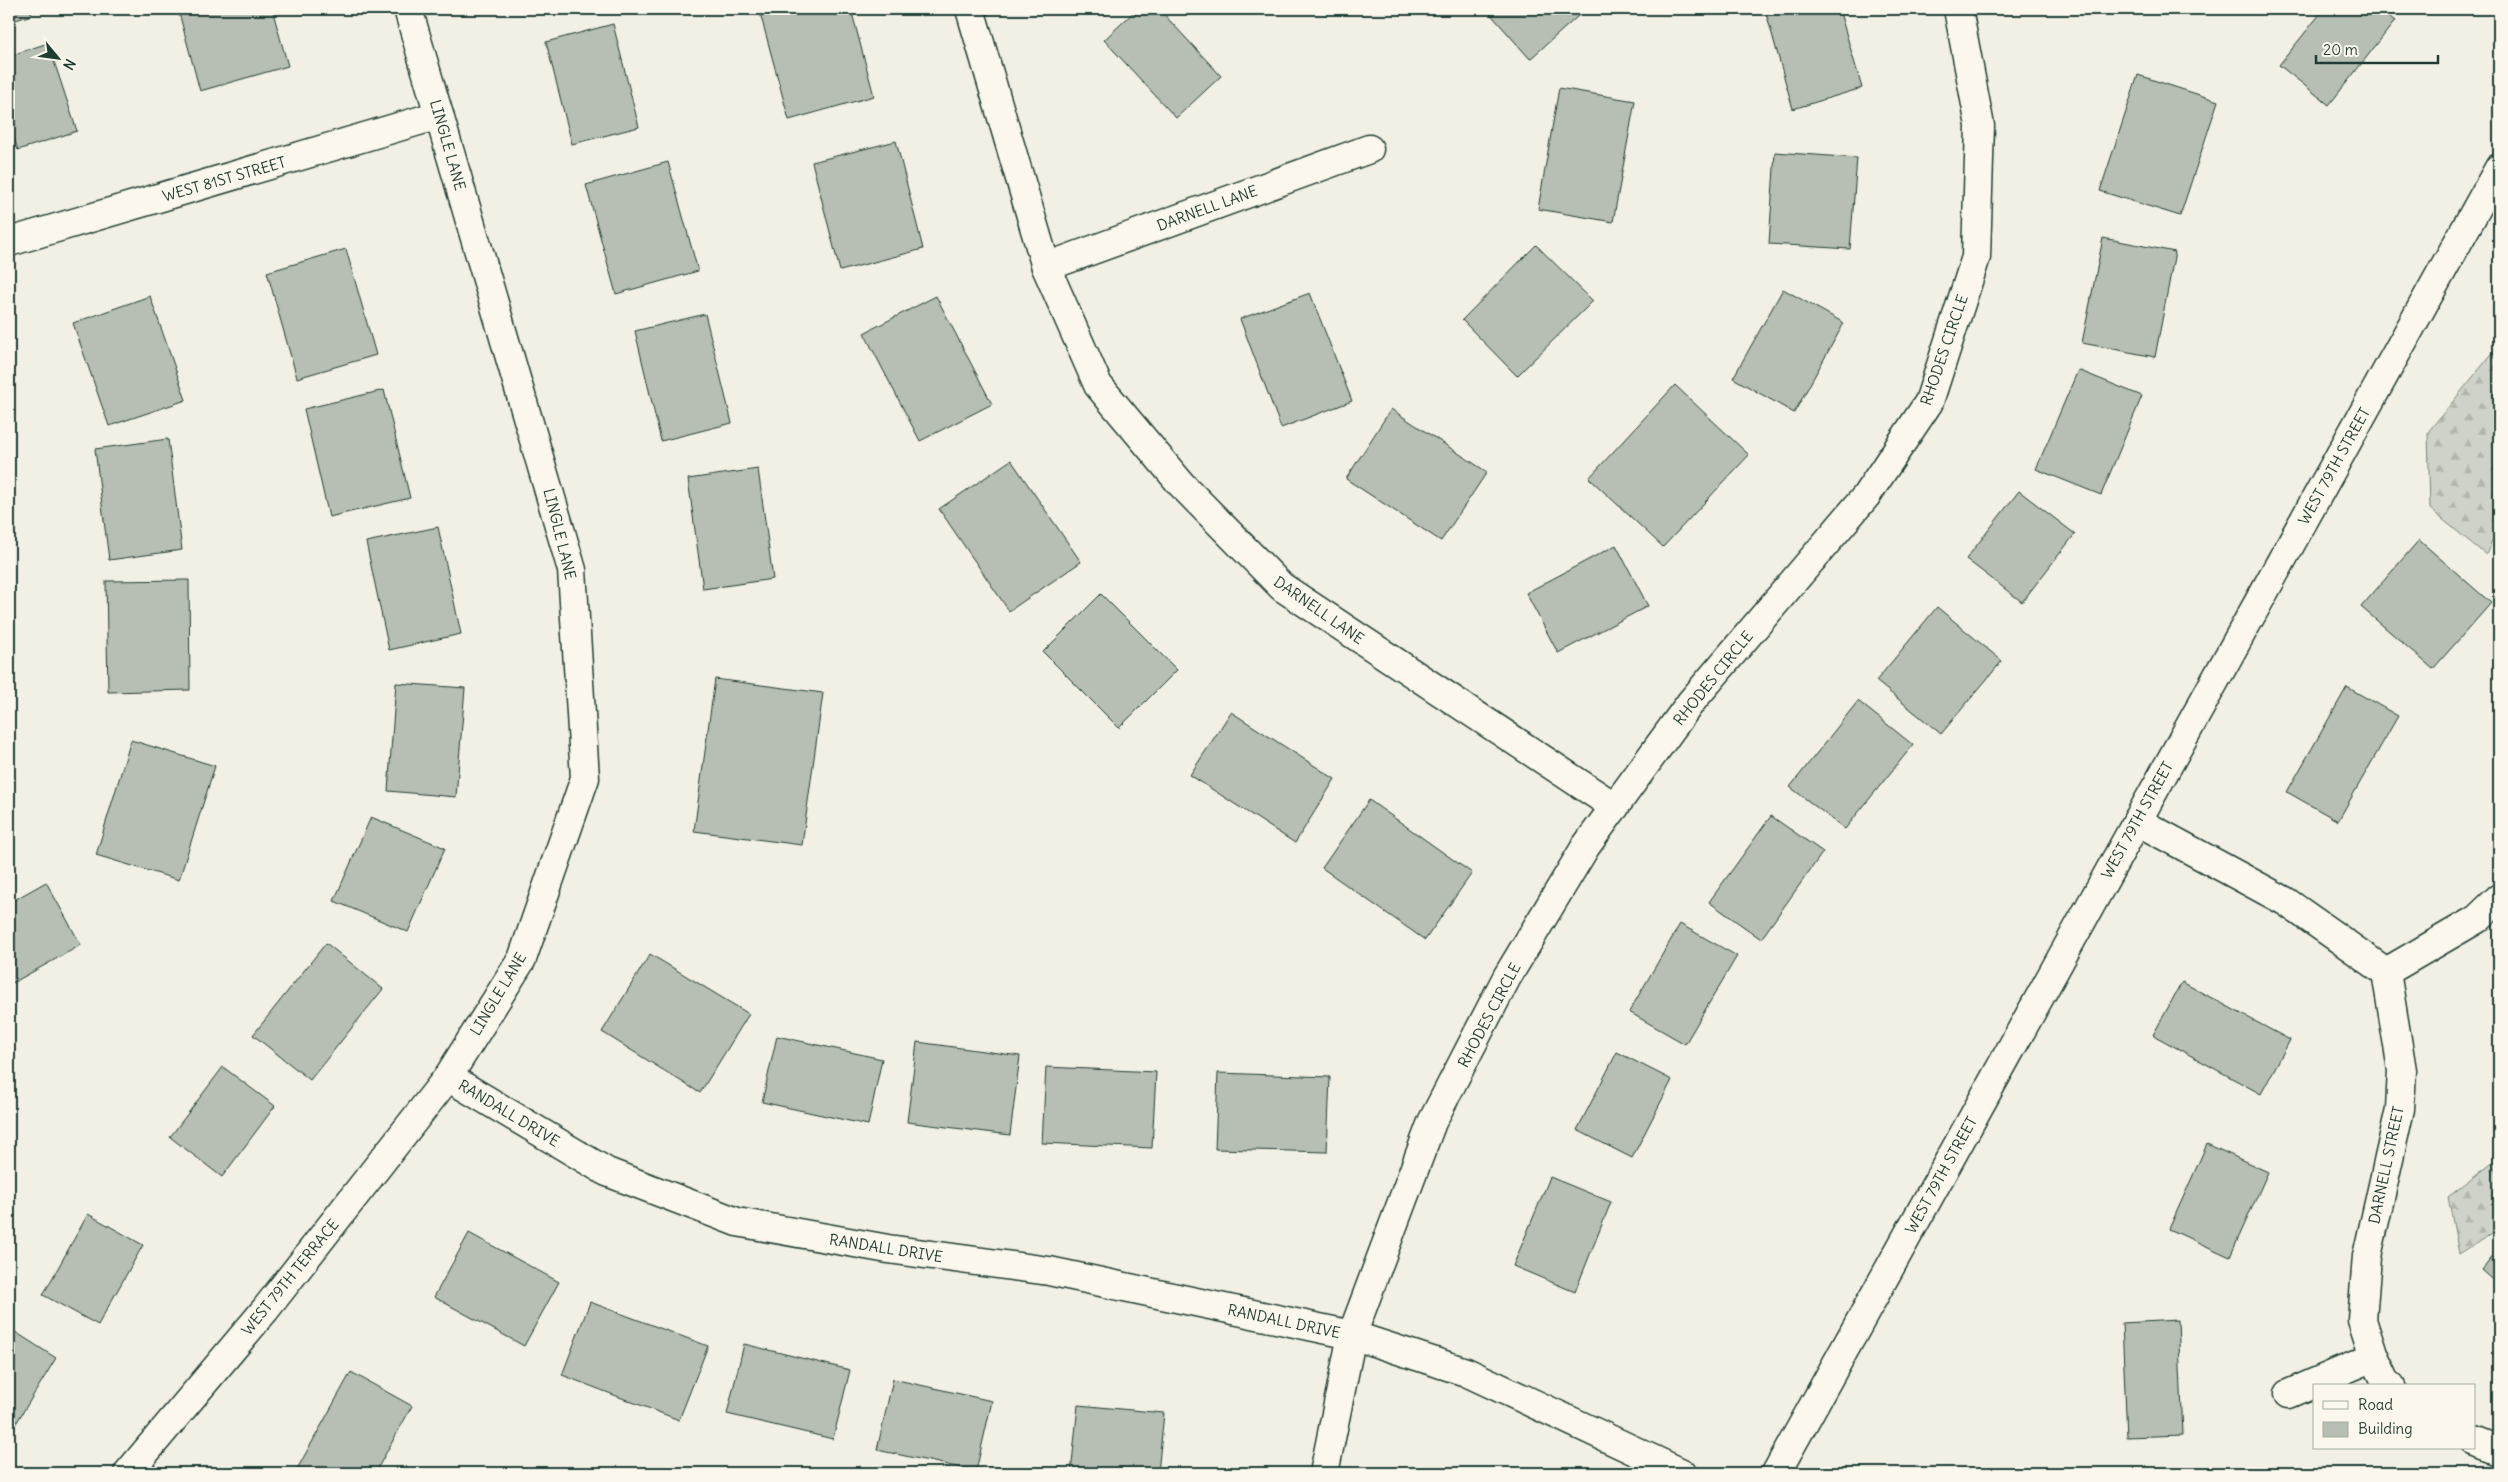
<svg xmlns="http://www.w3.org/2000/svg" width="2508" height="1482" font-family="Delius,sans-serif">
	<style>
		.forest { fill: url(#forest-firs); stroke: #77887e }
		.building { fill: #b7beb3; stroke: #1f3d34 }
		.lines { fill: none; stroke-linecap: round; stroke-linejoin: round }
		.minor-casing { stroke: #1f3d34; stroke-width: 31 }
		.minor { stroke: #fbf7ec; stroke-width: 28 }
		.labels { text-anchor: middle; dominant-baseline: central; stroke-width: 4; stroke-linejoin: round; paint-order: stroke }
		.street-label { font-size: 15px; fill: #1f3d34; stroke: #fbf7ec }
	</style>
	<defs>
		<pattern id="forest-firs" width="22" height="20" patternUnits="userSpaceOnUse" patternTransform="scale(1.25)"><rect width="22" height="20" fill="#cfd2c8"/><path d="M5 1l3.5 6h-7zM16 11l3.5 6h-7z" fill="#b1b5ac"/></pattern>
	</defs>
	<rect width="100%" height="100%" fill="#f2f0e5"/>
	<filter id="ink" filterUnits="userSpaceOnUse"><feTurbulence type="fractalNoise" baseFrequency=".02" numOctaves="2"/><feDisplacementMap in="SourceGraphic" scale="10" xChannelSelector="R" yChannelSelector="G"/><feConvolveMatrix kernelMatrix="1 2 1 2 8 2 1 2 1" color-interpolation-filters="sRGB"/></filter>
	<g filter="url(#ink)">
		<g class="forest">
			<path d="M2499 334V524L2486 555 2430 509 2428 432 2495 350Z"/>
			<path d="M2499 1158V1229L2459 1254 2448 1197Z"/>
		</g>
		<g class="building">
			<path d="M9 9H30L32 15 9 22Z"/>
			<path d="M178 9H272L288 66 200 91Z"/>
			<path d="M759 9H851L874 96 789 120Z"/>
			<path d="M1137 9H1159L1221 76 1176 118 1104 40Z"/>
			<path d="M1486 9H1586L1530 59Z"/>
			<path d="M1765 9H1839L1862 88 1793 109Z"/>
			<path d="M2324 9H2380L2395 21 2329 105 2279 65Z"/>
			<path d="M613 24 639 127 572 144 546 42Z"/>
			<path d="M48 43 77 131 18 150 9 123V56Z"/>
			<path d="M2138 75 2218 101 2180 216 2100 191Z"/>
			<path d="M1559 88 1635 101 1613 222 1538 209Z"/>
			<path d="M896 141 923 249 840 271 812 162Z"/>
			<path d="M1775 152 1857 158 1850 249 1769 244Z"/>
			<path d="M668 162 698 271 616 294 586 185Z"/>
			<path d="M2103 238 2175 252 2155 357 2082 343Z"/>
			<path d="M1536 245 1593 301 1517 376 1462 320Z"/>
			<path d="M346 249 376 355 297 378 267 272Z"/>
			<path d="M1783 289 1844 323 1794 413 1733 378Z"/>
			<path d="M1310 293 1352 401 1281 428 1240 319Z"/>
			<path d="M150 296 186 400 109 426 73 323Z"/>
			<path d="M936 296 992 404 920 441 864 333Z"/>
			<path d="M705 314 732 423 661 441 635 331Z"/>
			<path d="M2078 370 2142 396 2101 495 2036 469Z"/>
			<path d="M1675 385 1749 455 1663 547 1589 478Z"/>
			<path d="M384 390 410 498 329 517 304 409Z"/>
			<path d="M1391 409 1487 472 1441 541 1346 479Z"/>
			<path d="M168 439 182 550 109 560 95 449Z"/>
			<path d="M1011 460 1081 562 1009 611 939 509Z"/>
			<path d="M758 469 773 579 703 589 688 479Z"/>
			<path d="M2019 491 2075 534 2022 602 1966 559Z"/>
			<path d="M438 527 461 634 389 650 366 542Z"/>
			<path d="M2419 540 2491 603 2433 669 2361 607Z"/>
			<path d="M1616 545 1648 606 1558 653 1526 593Z"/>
			<path d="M189 580 190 690 108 692 106 581Z"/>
			<path d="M1101 594 1177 670 1119 728 1043 652Z"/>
			<path d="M1937 607 2002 661 1941 734 1876 681Z"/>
			<path d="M715 679 823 693 802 845 694 831Z"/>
			<path d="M396 683 465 688 456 797 388 791Z"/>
			<path d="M2347 687 2398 716 2338 821 2287 792Z"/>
			<path d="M1858 701 1913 745 1845 829 1790 787Z"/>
			<path d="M1231 712 1335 779 1295 843 1190 775Z"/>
			<path d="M131 740 215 766 179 880 96 855Z"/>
			<path d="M1369 800 1472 873 1425 940 1322 868Z"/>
			<path d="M1771 816 1823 852 1761 939 1709 902Z"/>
			<path d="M371 817 445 848 408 932 334 901Z"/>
			<path d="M46 882 81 945 9 985V903Z"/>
			<path d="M1680 924 1737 956 1685 1044 1629 1012Z"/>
			<path d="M326 943 383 989 310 1080 253 1035Z"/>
			<path d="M650 954 749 1014 700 1093 602 1032Z"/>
			<path d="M2182 982 2290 1040 2261 1094 2153 1035Z"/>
			<path d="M777 1036 882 1059 868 1125 762 1102Z"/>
			<path d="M917 1042 1020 1056 1010 1135 907 1122Z"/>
			<path d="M1617 1052 1672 1080 1632 1158 1577 1130Z"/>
			<path d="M223 1067 275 1106 222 1177 170 1137Z"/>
			<path d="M1046 1067 1156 1072 1152 1148 1042 1143Z"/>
			<path d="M1218 1073 1330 1077 1327 1152 1215 1149Z"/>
			<path d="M2207 1144 2268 1172 2230 1257 2169 1229Z"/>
			<path d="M1550 1177 1611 1202 1575 1292 1513 1266Z"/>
			<path d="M88 1214 143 1245 98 1325 43 1295Z"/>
			<path d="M469 1233 559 1282 524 1346 434 1297Z"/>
			<path d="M2499 1249V1285L2482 1270Z"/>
			<path d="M590 1302 708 1346 679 1420 562 1375Z"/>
			<path d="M2178 1320 2183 1435 2127 1437 2122 1323Z"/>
			<path d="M9 1328 56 1358 9 1435Z"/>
			<path d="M744 1344 850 1370 833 1439 727 1414Z"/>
			<path d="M351 1372 412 1406 375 1473H300L296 1471Z"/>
			<path d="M893 1379 992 1401 976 1471 877 1450Z"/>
			<path d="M1078 1405 1164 1413 1158 1473H1071Z"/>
		</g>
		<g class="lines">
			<defs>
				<g id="minor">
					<path d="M970 9 1046 267 1098 385 1181 484 1282 587 1615 807"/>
					<path d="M9 242 439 115"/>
					<path d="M1046 267 1369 149"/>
					<path d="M2137 821 2285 901 2386 972"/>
					<path d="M448 1077 607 1172 737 1222 888 1249 1049 1271 1352 1335 1466 1372 1682 1473"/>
					<path d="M2391 1386 2386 1382 2374 1357 2362 1320 2367 1256 2400 1109 2402 1070 2386 972 2477 919 2499 898"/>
					<path d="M2288 1394 2374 1357"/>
					<path d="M2474 1442 2499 1452"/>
					<path d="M128 1473 265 1310 448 1077 522 959 585 778 572 570 408 9"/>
					<path d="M1324 1473 1352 1335 1432 1122 1507 977 1586 846 1691 702 1866 496 1929 402 1976 257 1980 126 1958 9"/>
					<path d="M1776 1473 2499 168"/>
				</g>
			</defs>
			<use href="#minor" class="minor-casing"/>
			<use href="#minor" class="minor"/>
		</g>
	</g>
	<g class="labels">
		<g class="street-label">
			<text transform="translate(448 145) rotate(74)">LINGLE LANE</text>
			<text transform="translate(224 179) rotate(-16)">WEST 81ST STREET</text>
			<text transform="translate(1207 208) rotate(-20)">DARNELL LANE</text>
			<text transform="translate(1944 350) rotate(-71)">RHODES CIRCLE</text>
			<text transform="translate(2334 466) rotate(-61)">WEST 79TH STREET</text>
			<text transform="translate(560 534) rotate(76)">LINGLE LANE</text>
			<text transform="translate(1319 610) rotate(35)">DARNELL LANE</text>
			<text transform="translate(1713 678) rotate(-51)">RHODES CIRCLE</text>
			<text transform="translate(2137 820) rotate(-61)">WEST 79TH STREET</text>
			<text transform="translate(498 994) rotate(-59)">LINGLE LANE</text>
			<text transform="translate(1489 1015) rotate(-62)">RHODES CIRCLE</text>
			<text transform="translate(509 1113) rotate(31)">RANDALL DRIVE</text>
			<text transform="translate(2386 1165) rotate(-78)">DARNELL STREET</text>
			<text transform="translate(1941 1175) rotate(-61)">WEST 79TH STREET</text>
			<text transform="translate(886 1248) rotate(9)">RANDALL DRIVE</text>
			<text transform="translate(290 1277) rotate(-51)">WEST 79TH TERRACE</text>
			<text transform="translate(1284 1321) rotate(12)">RANDALL DRIVE</text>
		</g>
	</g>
	<rect width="2508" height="1482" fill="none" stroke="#fbf7ec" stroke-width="30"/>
	<rect x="15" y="15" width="2478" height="1452" fill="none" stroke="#1f3d34" stroke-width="2" filter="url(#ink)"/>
	<rect x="2313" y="1384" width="162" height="65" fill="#fbf7ec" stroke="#a3ada2"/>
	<rect x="2323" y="1401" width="25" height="8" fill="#fbf7ec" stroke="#a3ada2"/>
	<text x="2358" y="1410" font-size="15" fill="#1f3d34">Road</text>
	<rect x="2323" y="1422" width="25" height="15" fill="#b7beb3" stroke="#a3ada2"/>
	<text x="2358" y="1434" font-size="15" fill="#1f3d34">Building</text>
	<g transform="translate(58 58) rotate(119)" stroke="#fbf7ec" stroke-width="4" paint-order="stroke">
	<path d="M0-4L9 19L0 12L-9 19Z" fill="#1f3d34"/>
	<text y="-8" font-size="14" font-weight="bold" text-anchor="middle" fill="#1f3d34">N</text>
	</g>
	<path d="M2316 55v8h122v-8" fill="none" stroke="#1f3d34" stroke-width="2.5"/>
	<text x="2323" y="55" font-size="15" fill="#1f3d34" stroke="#fbf7ec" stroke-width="4" paint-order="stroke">20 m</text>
</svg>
